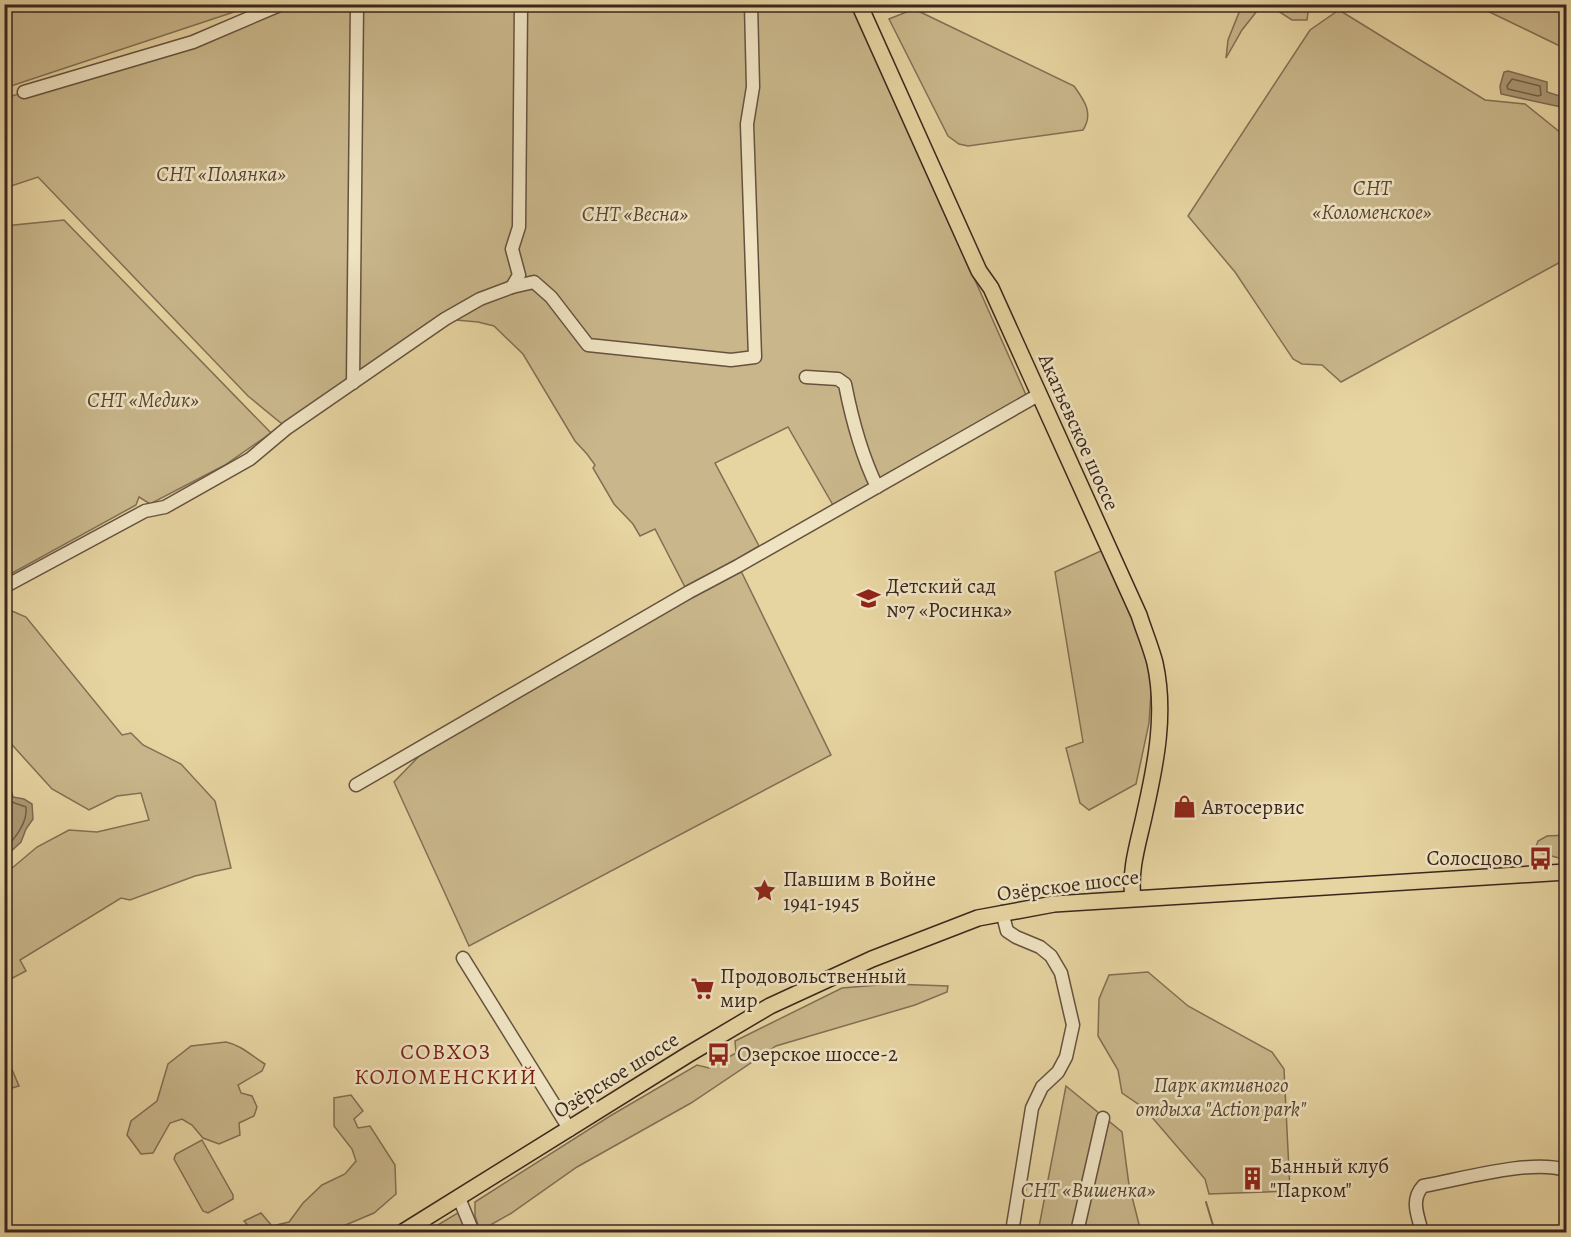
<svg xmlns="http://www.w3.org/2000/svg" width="1571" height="1237" font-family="Alegreya,serif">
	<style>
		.green { fill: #c9b78b; stroke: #826f54; stroke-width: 1.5 }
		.water { fill: #ac9974; stroke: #7e6b52; stroke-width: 1.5 }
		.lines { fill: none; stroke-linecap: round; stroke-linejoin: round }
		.shore { stroke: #736049; stroke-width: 1.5 }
		.stream { stroke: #7e6b52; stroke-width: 2 }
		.minor-casing { stroke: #65523f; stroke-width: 15 }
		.major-casing { stroke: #3a271e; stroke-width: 18 }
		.minor { stroke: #efe3c2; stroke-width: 12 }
		.major { stroke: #e6d4a1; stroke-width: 15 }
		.labels { text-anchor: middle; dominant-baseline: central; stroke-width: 5; stroke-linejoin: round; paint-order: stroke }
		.park-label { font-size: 21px; font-style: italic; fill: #574434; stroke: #efe3c2 }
		.street-label { font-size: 21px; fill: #3a271e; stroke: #efe3c2 }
		.poi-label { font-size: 21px; fill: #3a271e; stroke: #efe3c2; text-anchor: start }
		.neighbourhood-label { font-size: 22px; letter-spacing: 1.5px; fill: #7a1f14; stroke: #efe3c2 }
	</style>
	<rect width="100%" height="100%" fill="#e6d4a1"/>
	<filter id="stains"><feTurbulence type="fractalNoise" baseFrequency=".00333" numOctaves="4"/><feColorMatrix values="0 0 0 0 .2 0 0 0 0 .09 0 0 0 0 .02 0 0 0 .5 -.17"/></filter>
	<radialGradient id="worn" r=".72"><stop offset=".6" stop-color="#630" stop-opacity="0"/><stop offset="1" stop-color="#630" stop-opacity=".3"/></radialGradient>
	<g class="green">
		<path d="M5 4H239L240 10 5 88Z"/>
		<path d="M282 5H853L1026 395 833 505 788 427 715 463 759 546 686 589 655 529 640 536 633 524 614 504 593 468 595 465 587 454 575 441 523 354 494 326 478 322 445 319 287 428 248 396 38 177 5 188V98L193 42Z"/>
		<path d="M1242 5V4L1309 5 1307 20H1292L1275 9 1257 11 1242 30 1226 58 1228 40Z"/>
		<path d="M1475 5H1566V49Z"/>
		<path d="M914 9 1074 86C1084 100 1094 113 1083 130L968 146 959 144 948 136 889 19Z"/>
		<path d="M1339 10 1485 100 1525 104 1566 137V259L1341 382 1322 365 1302 364 1293 359 1235 272 1188 216 1310 30Z"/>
		<path d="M64 220 271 433 225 465 150 504 139 497 136 505 5 577 4 226Z"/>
		<path d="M1103 550 1138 628 1152 676 1149 723 1136 784 1089 810 1080 803 1066 748 1083 742 1055 572Z"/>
		<path d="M741 571 831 755 469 946 394 782 426 749 669 610Z"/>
		<path d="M5 608 26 617 122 735 131 733 143 745 181 764 215 801 231 868 195 876 130 900 121 898 20 960 26 971 5 982V874L37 847 69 830 97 832 149 820 141 793 117 796 89 810 52 789 5 737Z"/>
		<path d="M1566 835V860L1541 853 1535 849 1538 841 1547 836Z"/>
		<path d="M1148 972 1188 1006 1272 1052 1284 1069 1290 1191 1209 1194 1205 1179 1144 1108 1122 1093 1118 1070 1098 1036 1099 999 1109 975Z"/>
		<path d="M891 984 948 986 947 992 915 1005 776 1046 691 1103 577 1167 510 1214 480 1231 475 1216V1202L610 1116 697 1065 709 1068 736 1053 735 1041 842 988Z"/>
		<path d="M226 1042C241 1045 252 1056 265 1064L262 1071 238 1085 241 1093 252 1096 257 1107 254 1116 239 1123 240 1135 219 1144 203 1138 192 1125 182 1119 170 1123 153 1153 141 1154 127 1135 131 1121 157 1101 168 1064 191 1046Z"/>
		<path d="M5 1053 19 1086 5 1090H4Z"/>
		<path d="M1066 1086 1122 1132 1129 1185 1141 1232H1038Z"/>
		<path d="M351 1095 363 1111 354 1119 358 1128 370 1126 395 1165 396 1194 374 1213 329 1232H254L244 1221 261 1213 272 1226 289 1222 303 1203 322 1185 345 1174 356 1161 352 1149 334 1126V1098Z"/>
		<path d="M202 1140 233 1195V1199L208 1213 203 1211 174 1159 176 1154Z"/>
		<path d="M461 1211 470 1232H426Z"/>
	</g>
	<g class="water">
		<path d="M1508 71 1547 82V92L1566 98V108L1501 94 1500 86 1504 72Z"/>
		<path d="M4 782 10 786 13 797 24 799 32 804 33 819 26 829 21 842 5 857Z"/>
	</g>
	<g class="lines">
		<g class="shore">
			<path d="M1512 79 1540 86 1541 95 1538 96 1508 89 1507 86Z"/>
			<path d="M4 790 9 801 26 807C28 822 15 839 4 849"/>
		</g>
		<path class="stream" d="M1206 1202 1215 1232"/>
		<defs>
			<g id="minor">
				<path d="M24 92 193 42 282 4"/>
				<path d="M512 287 519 275 512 249 519 227 521 4"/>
				<path d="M806 377 838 379 845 384C852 420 861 454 877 487"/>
				<path d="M353 383 357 4"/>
				<path d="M4 587 145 511 165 507 250 459 287 428 445 319 480 299 512 287 534 282 551 297 588 345 731 360 755 357 747 124 753 87 751 4"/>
				<path d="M356 785 689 592 738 566 1040 394"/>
				<path d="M1002 912 1007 931 1016 937 1040 947 1051 956 1061 973 1073 1025 1066 1057 1058 1072 1042 1087 1032 1108 1012 1232"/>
				<path d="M463 958 570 1130"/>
				<path d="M459 1198 473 1232"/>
				<path d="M1077 1232 1103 1118"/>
				<path d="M1422 1232C1418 1216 1410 1200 1423 1186 1463 1179 1529 1159 1566 1170"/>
			</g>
			<g id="major">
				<path d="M859 4 979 271 991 288 1139 615C1144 631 1151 647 1155 663 1166 713 1156 763 1145 812 1139 841 1129 869 1133 898"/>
				<path d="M403 1232 689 1054 770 1006 872 959 978 918 1054 904 1566 872"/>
			</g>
		</defs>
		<use href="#minor" class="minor-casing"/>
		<use href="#major" class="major-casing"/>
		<use href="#minor" class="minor"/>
		<use href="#major" class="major"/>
	</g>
	<defs>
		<symbol id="school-bare" viewBox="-9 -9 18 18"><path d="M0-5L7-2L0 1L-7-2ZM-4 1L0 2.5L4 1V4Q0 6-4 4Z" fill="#8f2418" stroke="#efe3c2" stroke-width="2.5" paint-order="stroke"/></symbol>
		<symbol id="shop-bare" viewBox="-9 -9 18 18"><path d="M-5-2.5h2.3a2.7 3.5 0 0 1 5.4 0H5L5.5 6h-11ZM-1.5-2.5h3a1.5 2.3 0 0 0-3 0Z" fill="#8f2418" stroke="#efe3c2" stroke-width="2.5" paint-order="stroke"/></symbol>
		<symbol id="bus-bare" viewBox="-9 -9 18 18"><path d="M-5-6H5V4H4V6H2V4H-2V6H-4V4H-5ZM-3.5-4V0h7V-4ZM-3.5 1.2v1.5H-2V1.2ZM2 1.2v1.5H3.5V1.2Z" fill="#8f2418" stroke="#efe3c2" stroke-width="2.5" paint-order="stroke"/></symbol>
		<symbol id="sight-bare" viewBox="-9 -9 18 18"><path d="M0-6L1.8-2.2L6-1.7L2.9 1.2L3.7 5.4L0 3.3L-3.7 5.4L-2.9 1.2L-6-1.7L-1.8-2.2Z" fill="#8f2418" stroke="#efe3c2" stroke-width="2.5" paint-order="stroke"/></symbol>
		<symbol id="supermarket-bare" viewBox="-9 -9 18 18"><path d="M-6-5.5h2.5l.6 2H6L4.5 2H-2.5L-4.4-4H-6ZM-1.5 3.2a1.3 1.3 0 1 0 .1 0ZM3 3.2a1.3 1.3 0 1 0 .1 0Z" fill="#8f2418" stroke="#efe3c2" stroke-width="2.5" paint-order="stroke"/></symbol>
		<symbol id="building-bare" viewBox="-9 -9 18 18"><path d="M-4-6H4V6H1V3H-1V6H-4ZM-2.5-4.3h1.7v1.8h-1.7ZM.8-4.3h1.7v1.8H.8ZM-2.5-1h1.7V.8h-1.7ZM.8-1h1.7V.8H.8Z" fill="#8f2418" stroke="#efe3c2" stroke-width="2.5" paint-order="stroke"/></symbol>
	</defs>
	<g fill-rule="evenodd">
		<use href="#school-bare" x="852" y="582" width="33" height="33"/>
		<use href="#shop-bare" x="1168" y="790" width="33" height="33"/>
		<use href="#bus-bare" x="1524" y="842" width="33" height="33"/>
		<use href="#sight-bare" x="748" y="874" width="33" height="33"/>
		<use href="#supermarket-bare" x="686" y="972" width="33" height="33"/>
		<use href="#bus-bare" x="702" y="1038" width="33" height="33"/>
		<use href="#building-bare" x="1236" y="1162" width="33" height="33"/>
	</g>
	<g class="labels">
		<g class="park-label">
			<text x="221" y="174">СНТ «Полянка»</text>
			<text x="1372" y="188">СНТ<tspan x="1372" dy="24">«Коломенское»</tspan></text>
			<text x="635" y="214">СНТ «Весна»</text>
			<text x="143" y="400">СНТ «Медик»</text>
			<text x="1221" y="1085">Парк активного<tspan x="1221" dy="24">отдыха "Action park"</tspan></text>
			<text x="1088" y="1190">СНТ «Вишенка»</text>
		</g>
		<g class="street-label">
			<text transform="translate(1079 432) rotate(66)">Акатьевское шоссе</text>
			<text transform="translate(1068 885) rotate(-7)">Озёрское шоссе</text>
			<text transform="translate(616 1075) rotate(-32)">Озёрское шоссе</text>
		</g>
		<g class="poi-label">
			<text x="886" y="586">Детский сад<tspan x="886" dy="24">№7 «Росинка»</tspan></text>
			<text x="1202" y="807">Автосервис</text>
			<text x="1523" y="858" text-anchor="end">Солосцово</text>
			<text x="783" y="879">Павшим в Войне<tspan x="783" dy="24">1941-1945</tspan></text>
			<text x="720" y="976">Продовольственный<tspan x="720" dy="24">мир</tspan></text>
			<text x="737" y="1054">Озерское шоссе-2</text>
			<text x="1270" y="1166">Банный клуб<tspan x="1270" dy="24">"Парком"</tspan></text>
		</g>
		<g class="neighbourhood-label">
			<text x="446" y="1052">СОВХОЗ<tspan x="446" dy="25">КОЛОМЕНСКИЙ</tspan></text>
		</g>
	</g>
	<rect width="1571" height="1237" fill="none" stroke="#e6d4a1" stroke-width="24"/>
	<rect x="6" y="6" width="1559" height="1225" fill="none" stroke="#3a271e" stroke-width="3"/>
	<rect x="12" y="12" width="1547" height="1213" fill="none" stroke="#3a271e" stroke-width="1.5"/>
	<rect width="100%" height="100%" filter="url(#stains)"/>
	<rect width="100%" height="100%" fill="url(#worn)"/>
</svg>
